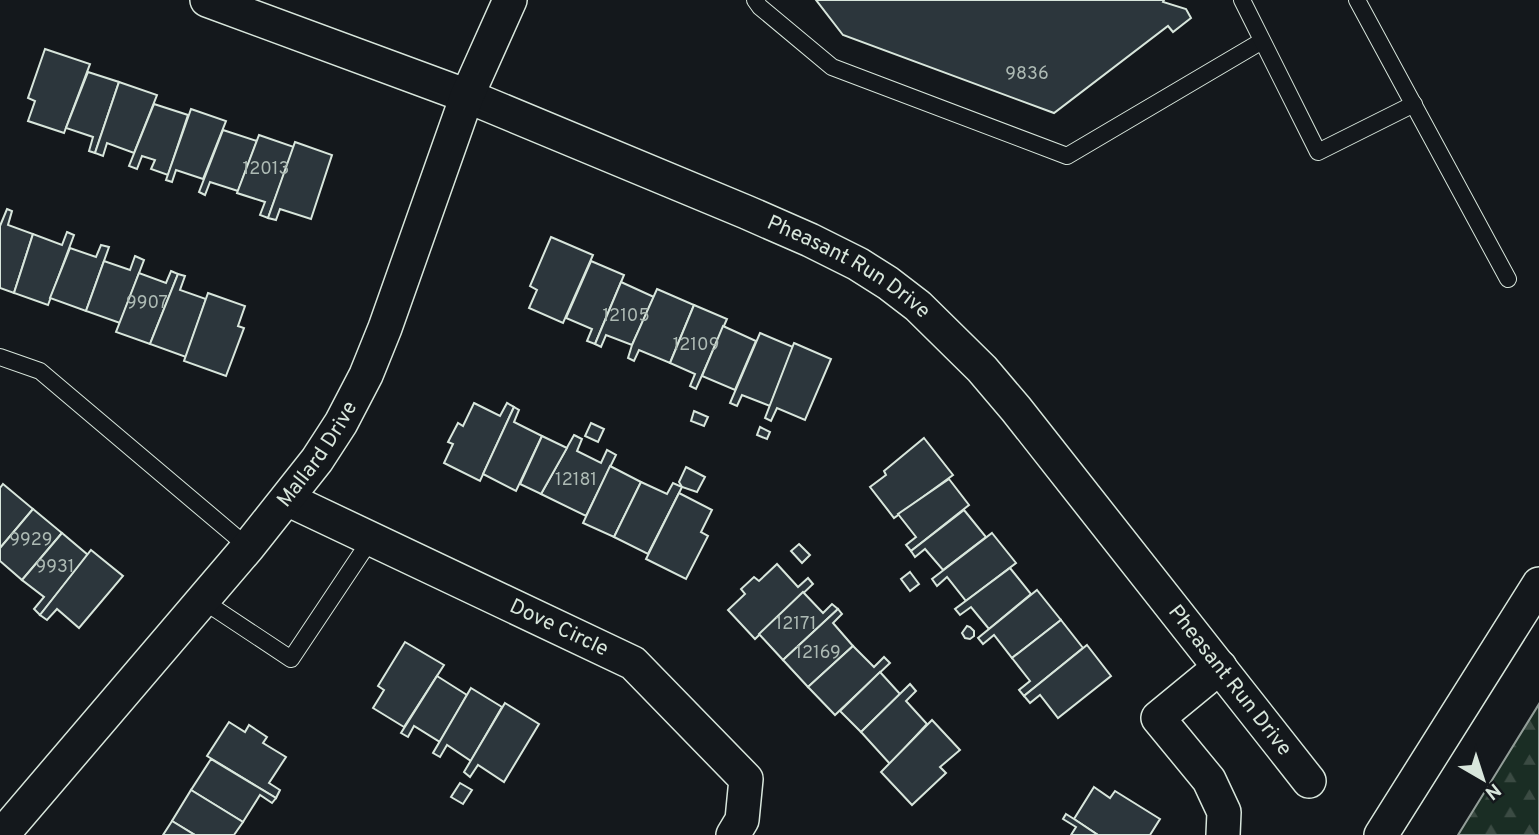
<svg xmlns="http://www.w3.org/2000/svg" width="1539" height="835" font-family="Overpass,sans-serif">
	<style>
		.forest { fill: url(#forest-firs); stroke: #939e99; stroke-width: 2 }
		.building { fill: #2c363c; stroke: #d8e6dc; stroke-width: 2 }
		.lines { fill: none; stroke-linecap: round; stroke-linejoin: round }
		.lane-casing { stroke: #d8e6dc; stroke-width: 18 }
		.street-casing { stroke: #d8e6dc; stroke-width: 36 }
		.lane { stroke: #14181c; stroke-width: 16 }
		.street { stroke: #14181c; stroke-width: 33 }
		.labels { text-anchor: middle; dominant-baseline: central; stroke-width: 5; stroke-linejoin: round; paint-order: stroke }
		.number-label { font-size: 18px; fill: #adbab4 }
		.street-label { font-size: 21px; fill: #d8e6dc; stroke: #14181c }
	</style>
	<defs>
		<pattern id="forest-firs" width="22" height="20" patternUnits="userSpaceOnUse" patternTransform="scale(1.75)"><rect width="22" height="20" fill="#1a2d24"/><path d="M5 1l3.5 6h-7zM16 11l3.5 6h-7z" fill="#3b4b43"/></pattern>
	</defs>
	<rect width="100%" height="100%" fill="#14181c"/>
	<path class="forest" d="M1539 704V835H1458Z"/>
	<g class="building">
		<path d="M816 0H1164L1163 2 1186 9 1191 18 1173 32 1168 26 1054 113 843 35Z"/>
		<path d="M45 49 90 64 64 133 28 121 35 101 28 98Z"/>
		<path d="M88 72 119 82 95 153 89 151 93 137 66 128Z"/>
		<path d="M119 82 157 95 134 153 107 143 103 156 95 153Z"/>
		<path d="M154 104 188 115 168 175 151 169 155 160 142 156 137 169 129 166Z"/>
		<path d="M191 109 226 121 203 179 176 170 172 182 166 180Z"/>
		<path d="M223 130 257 141 238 191 210 182 205 195 199 192Z"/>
		<path d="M259 135 294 147 268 218 260 215 265 202 237 193Z"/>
		<path d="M295 142 332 155 311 219 280 209 276 220 268 218Z"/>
		<path d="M7 209 12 211 8 225 33 234 14 293 0 288V226Z"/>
		<path d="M67 232 74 235 48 305 14 293 33 234 62 245Z"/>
		<path d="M551 237 593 255 563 323 529 308 537 290 530 286Z"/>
		<path d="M101 245 109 247 86 311 50 298 70 248 96 257Z"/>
		<path d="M135 256 144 260 120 323 86 311 104 261 130 270Z"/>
		<path d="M591 261 624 275 595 344 587 341 592 329 566 318Z"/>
		<path d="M171 271 178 274 150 344 116 332 139 273 166 283Z"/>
		<path d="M178 274 185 276 180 290 206 299 186 357 150 344Z"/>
		<path d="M621 282 654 297 632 345 606 335 601 347 595 344Z"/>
		<path d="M657 289 694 305 670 363 639 350 634 361 628 358 632 345Z"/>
		<path d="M208 293 245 306 238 326 244 328 226 376 184 361Z"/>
		<path d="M694 305 727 319 696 389 690 386 695 374 670 363Z"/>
		<path d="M723 326 756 341 735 390 702 376Z"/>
		<path d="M760 333 793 347 770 406 742 395 737 406 730 403Z"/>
		<path d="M794 343 831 359 805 420 777 408 771 421 765 418Z"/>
		<path d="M474 403 500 416 507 403 514 407 480 481 444 463 453 444 448 442 458 423 463 426Z"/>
		<path d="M514 407 519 410 514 422 542 436 516 491 483 474Z"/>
		<path d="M694 411 708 417 704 426 691 421Z"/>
		<path d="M591 423 604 429 598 442 585 436Z"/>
		<path d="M760 427 770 432 767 439 757 435Z"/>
		<path d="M574 435 582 439 577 451 601 463 607 450 616 455 586 516 541 494Z"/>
		<path d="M542 436 567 448 541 494 520 484Z"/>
		<path d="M924 438 953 475 894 518 870 487 886 475 884 471Z"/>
		<path d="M610 466 641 482 614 537 583 523Z"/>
		<path d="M686 467 705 477 697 492 682 487 679 482Z"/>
		<path d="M949 479 969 505 911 551 906 545 916 537 898 514Z"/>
		<path d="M641 482 667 494 673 483 682 487 648 554 614 537Z"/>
		<path d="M3 484 33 509 0 548V488Z"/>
		<path d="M679 493 712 510 701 532 708 536 686 579 646 559Z"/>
		<path d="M33 509 62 533 22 580 0 561V548Z"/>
		<path d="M964 510 986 537 943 570 925 549 915 557 911 551Z"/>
		<path d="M62 533 88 555 40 615 34 609 44 597 22 580Z"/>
		<path d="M992 533 1016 563 966 601 947 577 937 586 932 579Z"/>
		<path d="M799 544 810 555 802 563 791 551Z"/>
		<path d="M91 550 123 576 79 628 57 609 47 620 40 615Z"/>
		<path d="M777 564 798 587 808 578 813 584 755 639 728 610 745 594 741 589 754 577 759 581Z"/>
		<path d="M1010 568 1031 594 989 629 971 607 960 615 955 609Z"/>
		<path d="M910 572 919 584 910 591 901 579Z"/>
		<path d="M1037 590 1061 620 1012 658 994 635 983 644 978 638Z"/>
		<path d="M803 592 823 613 832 604 838 609 783 660 759 634Z"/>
		<path d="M838 609 842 614 833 623 853 646 808 687 783 660Z"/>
		<path d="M1061 620 1083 648 1024 696 1019 690 1030 681 1012 658Z"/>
		<path d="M967 626 970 627 974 631V636L970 639 965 638 962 633Z"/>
		<path d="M405 642 444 665 404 727 373 708 384 690 378 686Z"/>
		<path d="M1087 645 1111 676 1058 718 1040 695 1030 703 1024 696Z"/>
		<path d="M853 646 874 667 884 657 890 663 835 715 808 687Z"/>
		<path d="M880 672 900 694 861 732 840 711Z"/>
		<path d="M437 676 467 695 440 742 414 726 408 737 401 733Z"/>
		<path d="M910 684 916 691 906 701 927 724 890 764 861 732Z"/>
		<path d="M471 688 502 707 471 761 447 745 440 757 433 753Z"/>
		<path d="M505 703 539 724 504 782 478 765 470 777 464 772Z"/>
		<path d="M932 720 960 750 940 767 946 773 912 805 881 772Z"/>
		<path d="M229 722 245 732 249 725 267 737 263 743 286 757 269 783 280 790 276 798 207 756Z"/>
		<path d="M211 759 276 798 272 803 260 795 243 822 191 790Z"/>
		<path d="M460 783 472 790 463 804 451 797Z"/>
		<path d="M1094 787 1110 798 1115 791 1160 819 1150 835H1098L1074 819Z"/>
		<path d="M191 790 243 822 234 835H195L172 821Z"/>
		<path d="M1066 814 1074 819 1098 835H1071L1076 827 1063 819Z"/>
		<path d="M172 821 195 835H163Z"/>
	</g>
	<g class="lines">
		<defs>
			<g id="lane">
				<path d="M755 0 760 7 832 67 1067 156 1262 41"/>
				<path d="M1242 0 1318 152 1414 104"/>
				<path d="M1357 0 1508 279"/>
				<path d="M0 357 40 371 248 547"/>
				<path d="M202 600 291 659 371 539"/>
			</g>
			<g id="street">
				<path id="s1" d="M207 0 467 96 746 212 810 240 858 264 888 283 918 306 982 369 1016 409 1309 781"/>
				<path id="s2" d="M287 499 633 663 746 779 742 820 733 835"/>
				<path d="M1220 667 1158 718 1209 780 1224 812 1223 835"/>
				<path id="s3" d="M2 835 248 547 317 460 341 423 366 375 385 328 467 96 510 0"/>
				<path d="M1381 835 1539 584"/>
			</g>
		</defs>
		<use href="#lane" class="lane-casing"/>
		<use href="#street" class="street-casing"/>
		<use href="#lane" class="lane"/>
		<use href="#street" class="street"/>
	</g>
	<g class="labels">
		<g class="number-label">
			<text x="1027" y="74">9836</text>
			<text x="266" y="169">12013</text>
			<text x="147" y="303">9907</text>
			<text x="626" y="316">12105</text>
			<text x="696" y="345">12109</text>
			<text x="576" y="480">12181</text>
			<text x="31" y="540">9929</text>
			<text x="55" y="567">9931</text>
			<text x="796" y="624">12171</text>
			<text x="818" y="653">12169</text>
		</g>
		<g class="street-label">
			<text stroke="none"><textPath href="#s1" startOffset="696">Pheasant Run Drive</textPath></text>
			<text stroke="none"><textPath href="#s3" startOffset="495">Mallard Drive</textPath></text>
			<text stroke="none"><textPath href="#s2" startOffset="301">Dove Circle</textPath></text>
			<text stroke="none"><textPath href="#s1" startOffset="1264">Pheasant Run Drive</textPath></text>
		</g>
	</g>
	<g transform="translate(1483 779) rotate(141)" stroke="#14181c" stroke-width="5" paint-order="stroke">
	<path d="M0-5L12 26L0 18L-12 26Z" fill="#d8e6dc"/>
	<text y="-10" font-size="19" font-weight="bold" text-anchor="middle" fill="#d8e6dc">N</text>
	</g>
</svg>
